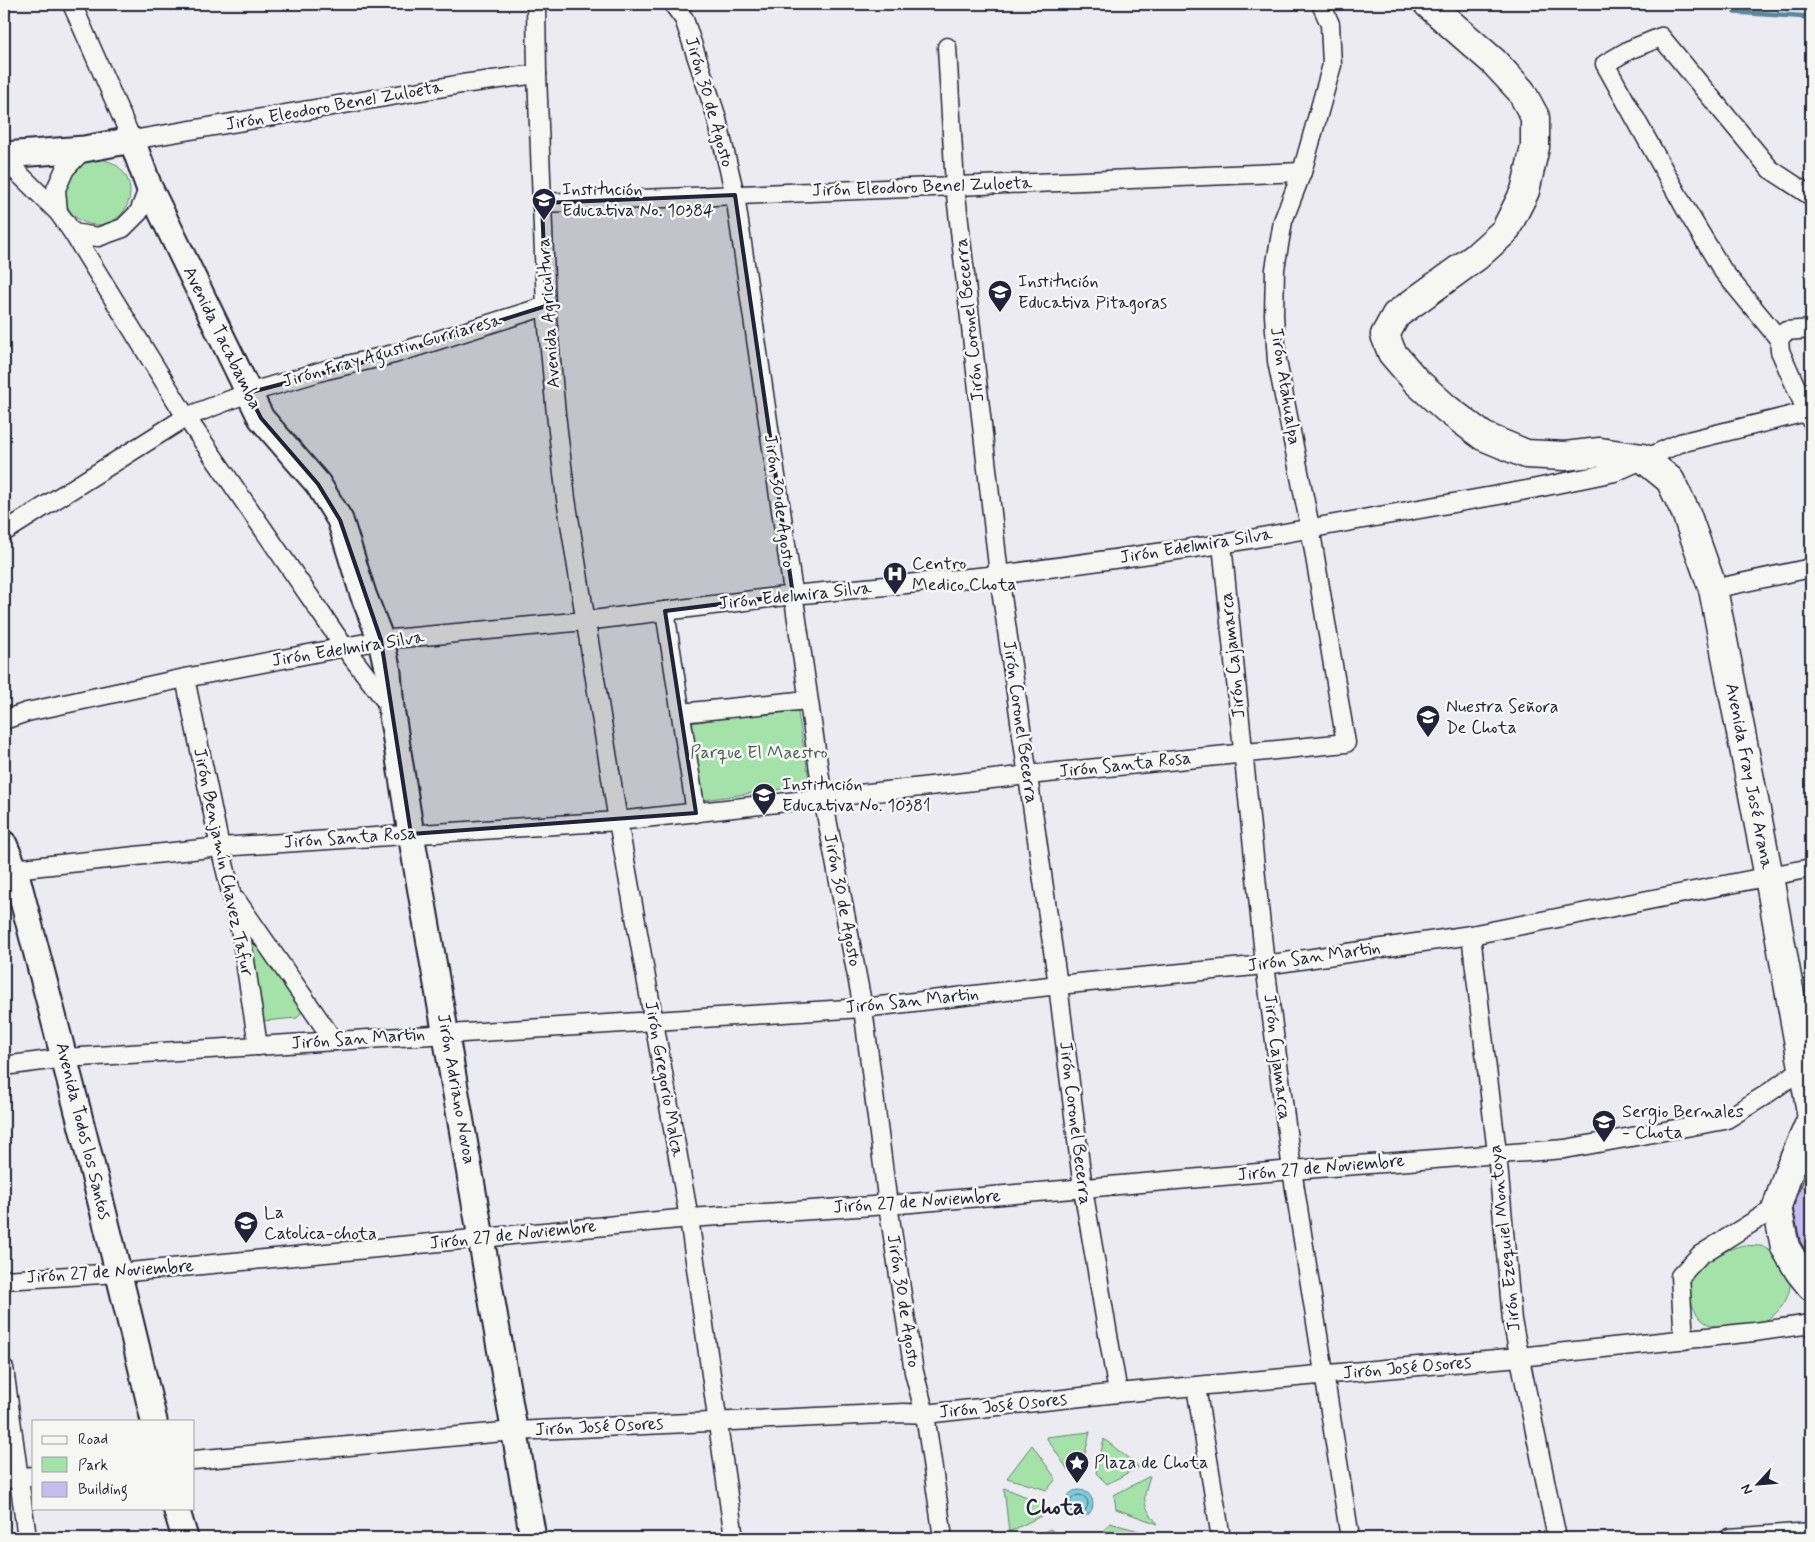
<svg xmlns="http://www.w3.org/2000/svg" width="1815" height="1542" font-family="Mynerve,sans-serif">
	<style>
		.green { fill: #a5e2a9; stroke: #648272 }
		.water { fill: #7eccdd; stroke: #59889c }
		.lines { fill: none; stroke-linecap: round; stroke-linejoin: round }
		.shore { stroke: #47667c; stroke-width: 1 }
		.stream { stroke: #59889c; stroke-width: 5.5 }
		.building { fill: #c6bdef; stroke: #22223b }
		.street-casing { stroke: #22223b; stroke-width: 21 }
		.secondary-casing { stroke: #22223b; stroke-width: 29 }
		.primary-casing { stroke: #22223b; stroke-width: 31 }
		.street { stroke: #f6f6f2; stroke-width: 18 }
		.secondary { stroke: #f6f6f2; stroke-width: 25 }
		.primary { stroke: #f6f6f2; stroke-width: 28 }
		.marked { fill: #22223b; fill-opacity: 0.2; stroke: #22223b; stroke-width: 4; stroke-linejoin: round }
		.labels { text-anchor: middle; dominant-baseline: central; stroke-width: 5; stroke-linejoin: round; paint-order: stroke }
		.street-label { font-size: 18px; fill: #22223b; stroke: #f6f6f2 }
		.poi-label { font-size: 18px; fill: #22223b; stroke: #f6f6f2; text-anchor: start }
		.park-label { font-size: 18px; fill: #495c5c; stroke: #f6f6f2 }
		.district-label { font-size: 22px; font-weight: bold; fill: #22223b; stroke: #f6f6f2 }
	</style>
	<rect width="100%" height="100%" fill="#ecebf1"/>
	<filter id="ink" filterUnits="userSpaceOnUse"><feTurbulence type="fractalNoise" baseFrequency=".02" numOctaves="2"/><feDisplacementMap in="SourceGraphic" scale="10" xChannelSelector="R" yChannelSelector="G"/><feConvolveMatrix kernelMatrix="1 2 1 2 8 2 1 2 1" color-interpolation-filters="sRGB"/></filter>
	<g filter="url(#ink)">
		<g class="green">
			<circle cx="97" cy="192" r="33"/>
			<path d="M797 707 810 785 703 800 691 723Z"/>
			<path d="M261 944 303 1010 297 1018 263 1021 248 945Z"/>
			<path d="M1743 1245C1749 1246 1759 1245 1765 1247 1769 1249 1772 1252 1775 1254 1802 1274 1790 1309 1763 1322 1757 1325 1748 1325 1741 1326 1731 1328 1724 1329 1714 1326 1704 1324 1697 1316 1693 1307 1678 1272 1715 1253 1743 1245Z"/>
			<path d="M1090 1432 1082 1467 1068 1470 1046 1437Z"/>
			<path d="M1104 1439 1139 1467 1107 1484 1096 1473Z"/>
			<path d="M1032 1445 1056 1479 1047 1490 1007 1478Z"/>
			<path d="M1150 1476C1142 1500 1142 1505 1158 1524L1116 1509 1114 1495Z"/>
			<path d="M1004 1488 1045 1504V1514L1009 1532Z"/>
			<path d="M1110 1523 1150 1534 1147 1538H1107L1103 1531Z"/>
			<path d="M1050 1529 1064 1538H1032Z"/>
		</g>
		<circle class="water" cx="1079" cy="1504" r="14"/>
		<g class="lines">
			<circle class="shore" cx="1079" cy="1504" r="9"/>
			<path class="stream" d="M1735 4V12L1811 17"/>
		</g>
		<path class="building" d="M1811 1159V1261L1800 1241 1793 1208Z"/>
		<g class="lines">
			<defs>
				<g id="street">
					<path d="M72 4 132 140 462 84 537 74"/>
					<path d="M536 4 537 74 546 306 556 414 566 499 618 821 689 1218 734 1538"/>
					<path d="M673 4 684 19 716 115 735 195 823 798 863 1008 888 1205 914 1372 925 1414 943 1538"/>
					<path d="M947 47 955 186 999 575 1058 985 1083 1189 1118 1393"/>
					<path d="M4 159 58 212 73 233 186 417 345 648 391 708"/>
					<path d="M542 203 1302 172"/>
					<path d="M58 212 56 189 65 169 84 149"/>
					<path d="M73 233 98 237 123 228 139 212 149 187"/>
					<path d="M1779 339 1723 271 1685 208 1605 64 1629 50 1661 37 1770 169 1811 196"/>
					<path d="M1811 421 1780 351 1779 339 1786 331 1811 329"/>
					<path d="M4 532 186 417 248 393 326 370 394 354 546 306"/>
					<path d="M1222 544 1265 965 1292 1170 1350 1538"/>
					<path d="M1713 589 1811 568"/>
					<path d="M665 611 696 813"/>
					<path d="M185 678 220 847 241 934 258 1046"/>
					<path d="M681 713 808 700"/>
					<path d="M4 720 27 712 185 678 381 640 585 621 793 595 999 575 1222 544 1532 489 1615 472 1680 443 1806 412 1811 409"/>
					<path d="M4 870 220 847 618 821 1028 775 1346 743 1310 527 1277 361 1274 315 1275 269 1283 221 1302 172 1332 65 1330 24 1321 4"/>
					<path d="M237 901 334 1041"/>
					<path d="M1471 935 1497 1153 1512 1320 1557 1538"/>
					<path d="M4 1066 65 1058 863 1008 1058 985 1265 965 1471 935 1811 868"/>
					<path d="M4 1280 119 1273 689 1218 888 1205 1292 1170 1565 1149 1725 1120 1764 1096 1809 1064"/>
					<path d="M1684 1340 1680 1276 1700 1255 1777 1207"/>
					<path d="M4 1368 27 1538"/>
					<path d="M1196 1387 1221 1538"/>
					<path d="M194 1460 514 1431 904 1413 925 1414 1118 1393 1519 1357 1754 1332 1811 1324"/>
					<path d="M4 1479 34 1476"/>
					<path d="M1729 1538 1811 1532"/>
				</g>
				<g id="secondary">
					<path d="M4 155 84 149 132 140 149 187 261 418 318 484 340 520 363 594 381 640 388 672 391 708 411 834 533 1538"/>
					<path d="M4 844 15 870C63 1053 111 1236 154 1421"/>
					<path d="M176 1508 185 1538"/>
				</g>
				<g id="primary">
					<path d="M1428 4 1494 62 1521 91 1535 117V147L1525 191 1505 231 1476 257 1396 315 1385 335 1392 353 1416 381 1447 409 1483 436 1526 454 1565 456 1600 452 1643 458 1670 480 1686 513 1713 589 1769 877 1811 1112"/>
					<path d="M1811 1120 1788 1173 1777 1207 1785 1247 1799 1271 1811 1286"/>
				</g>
			</defs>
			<use href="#street" class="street-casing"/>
			<use href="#secondary" class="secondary-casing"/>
			<use href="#primary" class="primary-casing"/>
			<use href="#street" class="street"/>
			<use href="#secondary" class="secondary"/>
			<use href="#primary" class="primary"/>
		</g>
	</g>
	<path class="marked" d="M735 195 793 595 665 611 696 813 411 834 381 640 340 520 318 484 261 418 248 393 394 354 546 306 542 203Z"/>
	<defs>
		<symbol id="school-pin" viewBox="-11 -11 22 30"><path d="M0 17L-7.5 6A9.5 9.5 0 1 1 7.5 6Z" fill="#22223b" stroke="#f6f6f2"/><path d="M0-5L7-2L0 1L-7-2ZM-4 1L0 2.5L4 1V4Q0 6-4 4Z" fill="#fff"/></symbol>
		<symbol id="hospital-pin" viewBox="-11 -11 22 30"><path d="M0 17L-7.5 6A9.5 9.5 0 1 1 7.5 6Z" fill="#22223b" stroke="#f6f6f2"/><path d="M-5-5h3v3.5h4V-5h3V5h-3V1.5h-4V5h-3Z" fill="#fff"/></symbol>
		<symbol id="sight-pin" viewBox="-11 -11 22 30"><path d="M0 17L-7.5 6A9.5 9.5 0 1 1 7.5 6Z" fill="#22223b" stroke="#f6f6f2"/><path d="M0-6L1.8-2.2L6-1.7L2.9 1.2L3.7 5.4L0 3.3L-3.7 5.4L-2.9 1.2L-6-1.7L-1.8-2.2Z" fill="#fff"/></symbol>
	</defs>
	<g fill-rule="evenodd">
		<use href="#school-pin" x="530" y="186" width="28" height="38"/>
		<use href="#school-pin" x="986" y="278" width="28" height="38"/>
		<use href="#hospital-pin" x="881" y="560" width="28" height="38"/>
		<use href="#school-pin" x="1414" y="703" width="28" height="38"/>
		<use href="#school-pin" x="750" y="781" width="28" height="38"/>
		<use href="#school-pin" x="1590" y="1108" width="28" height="38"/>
		<use href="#school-pin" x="232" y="1209" width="28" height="38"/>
		<use href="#sight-pin" x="1063" y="1449" width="28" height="38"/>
	</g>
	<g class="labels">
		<g class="street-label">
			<text transform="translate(709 102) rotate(74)">Jirón 30 de Agosto</text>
			<text transform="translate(334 106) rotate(-10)">Jirón Eleodoro Benel Zuloeta</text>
			<text transform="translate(922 187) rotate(-2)">Jirón Eleodoro Benel Zuloeta</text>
			<text transform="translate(549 313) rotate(-94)">Avenida Agricultura</text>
			<text transform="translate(970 320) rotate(-96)">Jirón Coronel Becerra</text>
			<text transform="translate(222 338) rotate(64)">Avenida Tacabamba</text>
			<text transform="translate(392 351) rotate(-16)">Jirón Fray Agustin Gurriaresa</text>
			<text transform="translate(1285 386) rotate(81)">Jirón Atahualpa</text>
			<text transform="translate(779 501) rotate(82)">Jirón 30 de Agosto</text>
			<text transform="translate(1196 546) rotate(-9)">Jirón Edelmira Silva</text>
			<text transform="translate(795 596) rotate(-6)">Jirón Edelmira Silva</text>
			<text transform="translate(348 649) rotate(-9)">Jirón Edelmira Silva</text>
			<text transform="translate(1233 655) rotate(-96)">Jirón Cajamarca</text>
			<text transform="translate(1020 722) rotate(82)">Jirón Coronel Becerra</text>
			<text transform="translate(1125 765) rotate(-6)">Jirón Santa Rosa</text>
			<text transform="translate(1749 776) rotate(79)">Avenida Fray José Arana</text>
			<text transform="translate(350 838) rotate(-4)">Jirón Santa Rosa</text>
			<text transform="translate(223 862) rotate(78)">Jirón Benjamín Chavez Tafur</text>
			<text transform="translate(842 900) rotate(79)">Jirón 30 de Agosto</text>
			<text transform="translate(1314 957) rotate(-8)">Jirón San Martin</text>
			<text transform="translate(912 1001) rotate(-6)">Jirón San Martin</text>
			<text transform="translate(358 1039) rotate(-4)">Jirón San Martin</text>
			<text transform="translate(1277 1057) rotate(83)">Jirón Cajamarca</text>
			<text transform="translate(664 1079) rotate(80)">Jirón Gregorio Malca</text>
			<text transform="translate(456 1089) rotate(80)">Jirón Adriano Novoa</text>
			<text transform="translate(1075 1123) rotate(83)">Jirón Coronel Becerra</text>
			<text transform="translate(83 1131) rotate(76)">Avenida Todos los Santos</text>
			<text transform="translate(1321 1168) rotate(-5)">Jirón 27 de Noviembre</text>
			<text transform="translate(917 1202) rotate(-4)">Jirón 27 de Noviembre</text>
			<text transform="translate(513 1235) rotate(-6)">Jirón 27 de Noviembre</text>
			<text transform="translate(1505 1238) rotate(-96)">Jirón Ezequiel Montoya</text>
			<text transform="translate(110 1272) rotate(-4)">Jirón 27 de Noviembre</text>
			<text transform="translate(903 1301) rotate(81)">Jirón 30 de Agosto</text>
			<text transform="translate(1407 1368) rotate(-5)">Jirón José Osores</text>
			<text transform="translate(1003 1406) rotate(-6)">Jirón José Osores</text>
			<text transform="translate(599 1427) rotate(-3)">Jirón José Osores</text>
		</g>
		<g class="poi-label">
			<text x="562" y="190">Institución<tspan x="562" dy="21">Educativa No. 10384</tspan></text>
			<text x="1018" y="282">Institución<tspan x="1018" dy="21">Educativa Pitagoras</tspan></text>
			<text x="912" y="564">Centro<tspan x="912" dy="21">Medico Chota</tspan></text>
			<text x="1446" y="707">Nuestra Señora<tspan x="1446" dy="21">De Chota</tspan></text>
			<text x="782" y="785">Institución<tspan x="782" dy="21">Educativa No. 10381</tspan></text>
			<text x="1622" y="1112">Sergio Bernales<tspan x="1622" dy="21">- Chota</tspan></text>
			<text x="264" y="1213">La<tspan x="264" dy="21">Catolica-chota</tspan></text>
			<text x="1094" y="1463">Plaza de Chota</text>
		</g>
		<g class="park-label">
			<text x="759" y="753">Parque El Maestro</text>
		</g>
		<g class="district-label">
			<text x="1055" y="1508">Chota</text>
		</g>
	</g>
	<rect width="1815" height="1542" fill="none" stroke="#f6f6f2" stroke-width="20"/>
	<rect x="10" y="10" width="1795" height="1522" fill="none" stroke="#22223b" stroke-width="2" filter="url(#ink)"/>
	<rect x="32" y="1420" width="162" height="90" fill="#f6f6f2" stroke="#a1a1a9"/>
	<rect x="42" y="1436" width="25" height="8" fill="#f6f6f2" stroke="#a1a1a9"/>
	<text x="78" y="1444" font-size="15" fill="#22223b">Road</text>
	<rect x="42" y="1457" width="25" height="15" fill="#a5e2a9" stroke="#a1a1a9"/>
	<text x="78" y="1470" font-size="15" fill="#22223b">Park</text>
	<rect x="42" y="1482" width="25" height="15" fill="#c6bdef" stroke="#a1a1a9"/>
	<text x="78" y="1494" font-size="15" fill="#22223b">Building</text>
	<g transform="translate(1758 1484) rotate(244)" stroke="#f6f6f2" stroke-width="4" paint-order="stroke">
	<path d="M0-4L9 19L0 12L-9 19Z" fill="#22223b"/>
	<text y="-8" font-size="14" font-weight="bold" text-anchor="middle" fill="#22223b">N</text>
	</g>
</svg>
